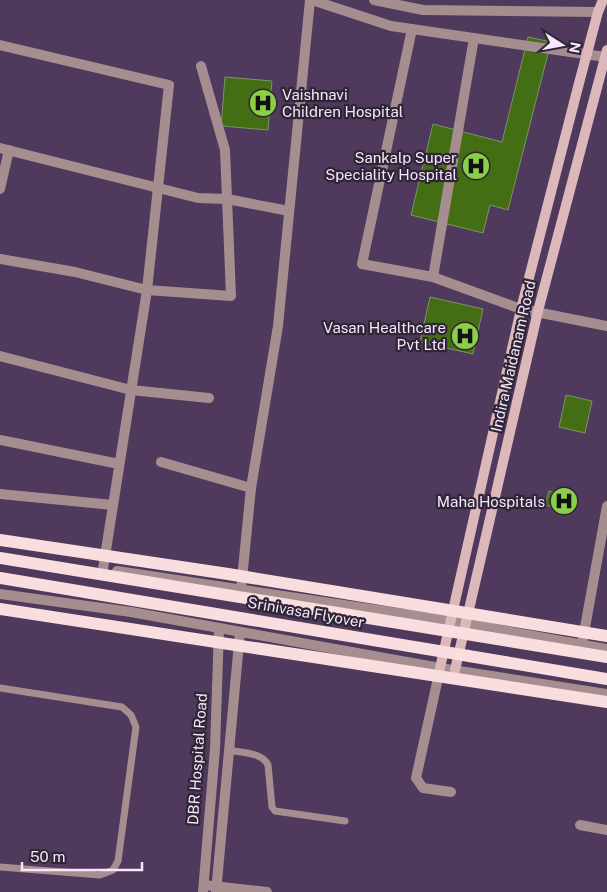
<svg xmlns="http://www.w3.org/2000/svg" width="607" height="892" font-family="'Public Sans',sans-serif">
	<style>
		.building { fill: #446e13; stroke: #7c936b }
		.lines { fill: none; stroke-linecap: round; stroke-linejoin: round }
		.service { stroke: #a68e90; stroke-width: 7 }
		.minor { stroke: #a68e90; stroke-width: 10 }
		.tertiary { stroke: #a68e90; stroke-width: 10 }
		.secondary { stroke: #ddb8bb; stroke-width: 10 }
		.primary-bridge { stroke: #fadddf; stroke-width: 12 }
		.labels { text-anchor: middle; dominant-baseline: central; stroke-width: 4.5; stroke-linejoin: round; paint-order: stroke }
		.poi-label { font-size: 15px; fill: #f5e8fe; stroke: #2f2535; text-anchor: end }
		.street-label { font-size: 15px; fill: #f5e8fe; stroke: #2f2535 }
	</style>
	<rect width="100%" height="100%" fill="#4f395c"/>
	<g class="building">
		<path d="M528 37 551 42 508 210 490 205 483 233 411 215 433 124 502 142Z"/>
		<path d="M225 77 272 81 268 130 221 126Z"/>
		<path d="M430 297 483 309 473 354 420 342Z"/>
		<path d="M566 395 592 401 585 433 559 427Z"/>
		<path d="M549 491 572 497 569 511 545 505Z"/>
	</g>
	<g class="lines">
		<g class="service">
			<path d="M0 688 122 707 131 715 136 727 118 861 113 870 100 875 0 867"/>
			<path d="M229 750C242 753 262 752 268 765L272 807 275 811 345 821"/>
		</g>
		<g class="minor">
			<path d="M374 0 423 10 598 12"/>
			<path d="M412 29 362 264 433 277 521 309 607 326"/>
			<path d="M0 45 169 85 147 290 231 296 225 150 201 66"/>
			<path d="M0 148 198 198 227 199 289 211"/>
			<path d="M0 189 9 150"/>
			<path d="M0 259 75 272 147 290 103 569"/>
			<path d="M433 277 474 38"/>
			<path d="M0 356 131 390 209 398"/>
			<path d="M0 440 119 464"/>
			<path d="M161 462 251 488"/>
			<path d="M0 494 113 505"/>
			<path d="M241 589 251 488 278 326 310 0"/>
			<path d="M582 644 607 506"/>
			<path d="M440 669 416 778 423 788 451 792"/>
			<path d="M580 825 607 830"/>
			<path d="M204 885 267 892"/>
		</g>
		<g class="tertiary">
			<path d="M312 0 391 26 605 57"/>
			<path d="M117 571 451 621 607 649"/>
			<path d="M0 594 131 612 440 668 607 694"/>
			<path d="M203 892 215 749 219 628"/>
			<path d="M216 892 240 632"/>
		</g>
		<g class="secondary">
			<path d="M440 668 521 309 578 87 598 12 603 0"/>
			<path d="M455 670 538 311 607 50"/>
		</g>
		<g class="primary-bridge">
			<path d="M0 540 228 574 607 636"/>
			<path d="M0 558 607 657"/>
			<path d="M0 578 607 679"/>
			<path d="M0 609 607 702"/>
		</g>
	</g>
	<defs>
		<symbol id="hospital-disc" viewBox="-11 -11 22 22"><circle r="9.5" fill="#8bce47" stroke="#2f2535"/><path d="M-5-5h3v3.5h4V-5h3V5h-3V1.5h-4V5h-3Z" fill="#111"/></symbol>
	</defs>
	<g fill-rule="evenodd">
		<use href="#hospital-disc" x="247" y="87" width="32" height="32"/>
		<use href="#hospital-disc" x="460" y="150" width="32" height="32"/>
		<use href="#hospital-disc" x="449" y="320" width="32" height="32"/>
		<use href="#hospital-disc" x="548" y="485" width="32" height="32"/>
	</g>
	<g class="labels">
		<g class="poi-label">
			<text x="282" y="94" text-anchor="start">Vaishnavi<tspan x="282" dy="17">Children Hospital</tspan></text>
			<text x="457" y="157">Sankalp Super<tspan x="457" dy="17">Speciality Hospital</tspan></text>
			<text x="446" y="327">Vasan Healthcare<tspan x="446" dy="17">Pvt Ltd</tspan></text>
			<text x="545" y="501">Maha Hospitals</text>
		</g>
		<g class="street-label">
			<text transform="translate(513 356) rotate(-77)">Indira Maidanam Road</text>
			<text transform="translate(306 612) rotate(10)">Srinivasa Flyover</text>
			<text transform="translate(197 759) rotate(-86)">DBR Hospital Road</text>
		</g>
	</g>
	<g transform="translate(562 45) rotate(101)" stroke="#2f2535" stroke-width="4" paint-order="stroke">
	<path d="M0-4L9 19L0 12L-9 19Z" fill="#f5e8fe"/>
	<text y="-8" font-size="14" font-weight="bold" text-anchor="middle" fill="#f5e8fe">N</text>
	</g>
	<path d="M22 862v8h120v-8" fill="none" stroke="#f5e8fe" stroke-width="2.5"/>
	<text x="30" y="862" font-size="15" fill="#f5e8fe" stroke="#2f2535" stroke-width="4" paint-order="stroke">50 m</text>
</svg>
